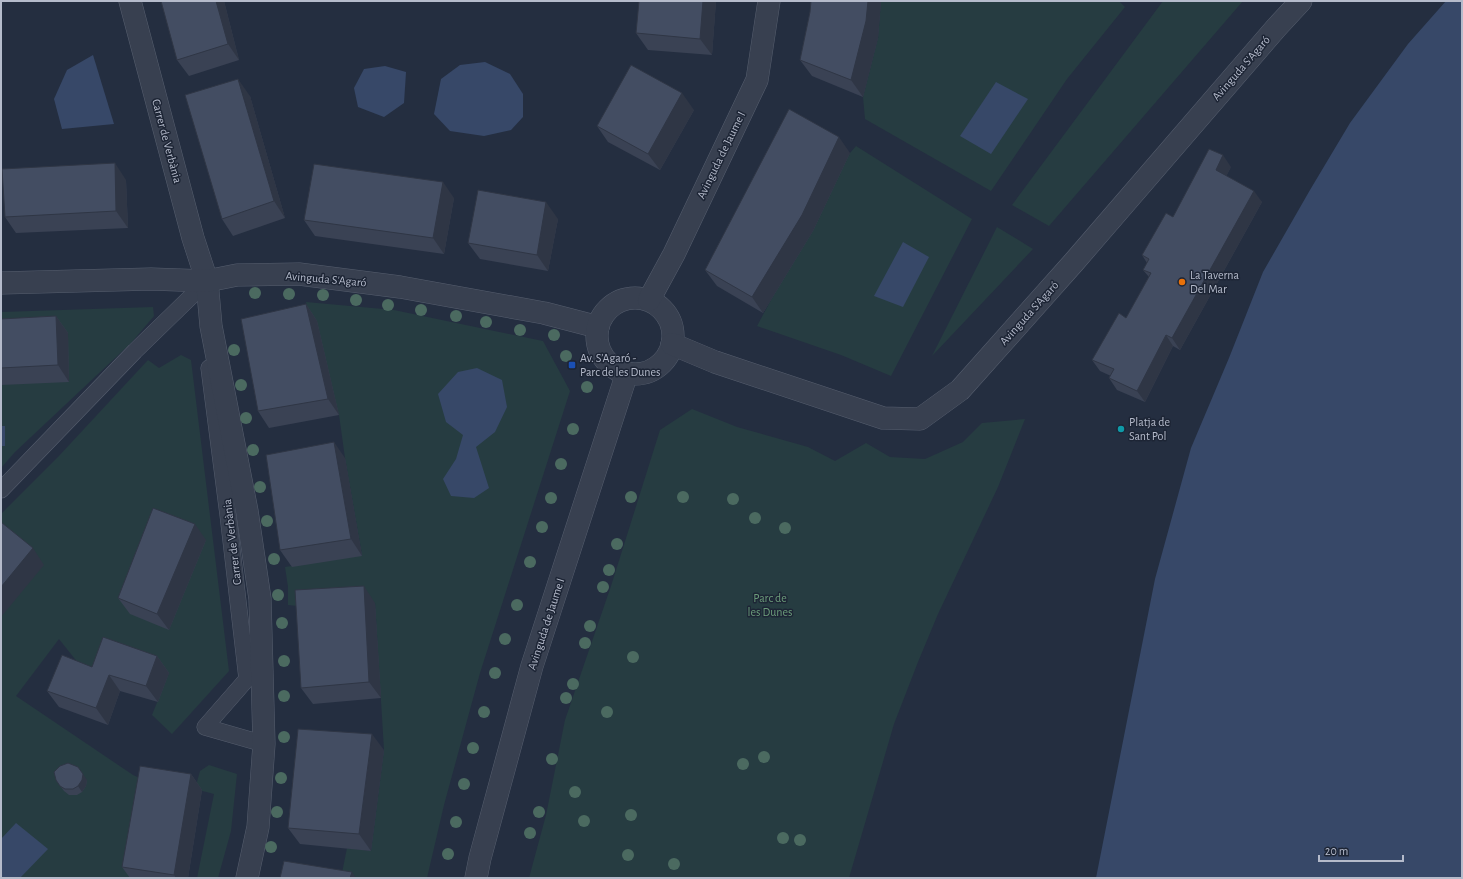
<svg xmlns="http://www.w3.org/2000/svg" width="1463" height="879" font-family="'Alegreya Sans',sans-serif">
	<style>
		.green { fill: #263c41 }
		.water { fill: #374868 }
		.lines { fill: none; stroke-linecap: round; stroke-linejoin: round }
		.service-casing { stroke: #565e6e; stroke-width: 17 }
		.minor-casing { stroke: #565e6e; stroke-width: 23 }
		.service { stroke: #384050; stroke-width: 16 }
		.minor { stroke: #384050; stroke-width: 22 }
		.tree { fill: #4b6a60 }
		.wall { fill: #3a4254 }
		.shaded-wall { fill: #2f3645 }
		.building { fill: #434d62; stroke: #2f3645 }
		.food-dot { fill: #e8710a; stroke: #1d2535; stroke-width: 1.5 }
		.transit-dot { fill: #1a4fb4; stroke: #1d2535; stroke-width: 1.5 }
		.culture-dot { fill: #0f9aa8; stroke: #1d2535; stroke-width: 1.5 }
		.labels { text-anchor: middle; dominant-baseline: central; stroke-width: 3; stroke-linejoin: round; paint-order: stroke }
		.street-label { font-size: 12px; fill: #b5bbcb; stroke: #1d2535 }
		.poi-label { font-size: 12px; fill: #b5bbcb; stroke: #1d2535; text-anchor: start }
		.park-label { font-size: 12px; fill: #6b9c7a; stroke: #1d2535 }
	</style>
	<rect width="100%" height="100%" fill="#242e40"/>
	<g class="green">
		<path d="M881 1H1119L1125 7 1067 79 991 191 865 119 863 97 878 38Z"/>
		<path d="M1163 1H1243L1049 226 1012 205Z"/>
		<path d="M856 146 972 219 891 376 841 355 757 326 850 153Z"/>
		<path d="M997 227 1033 249 932 356Z"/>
		<path d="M306 302 394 310 543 341 570 391 480 673 444 805 427 878H341L347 848 371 851 384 750 375 603 307 607 288 605V587L285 567 362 555 345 458 339 415 310 323Z"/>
		<path d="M153 307 154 316 131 343 15 452 1 468V312Z"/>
		<path d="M181 355 191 360 229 671 172 734 152 715 169 673 90 678 59 639 16 696 133 775 151 783 135 878H1V514L58 457 148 360 159 368Z"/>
		<path d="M692 409 737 427 808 447 835 461 866 443 890 457 925 459 963 442 982 423 1025 419 998 487 938 614 918 662 894 724 849 878H529L546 815 565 720 611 586 660 430Z"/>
		<path d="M209 765 237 774 231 831 218 878H197L214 794 195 789 200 771Z"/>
	</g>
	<g class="water">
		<path d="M1446 1H1462V878H1096L1155 579 1191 448 1229 358 1263 272 1310 190 1350 123 1408 44Z"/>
		<path d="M93 55 114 124 62 129 54 99 67 70Z"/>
		<path d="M485 62 510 74 523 94V117L511 130 484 136 450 131 434 114 441 79 460 65Z"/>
		<path d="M385 66 406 72 404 103 384 117 358 107 354 88 364 69Z"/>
		<path d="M996 82 1028 99 991 154 960 136Z"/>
		<path d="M903 242 929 257 903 307 874 296Z"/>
		<path d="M477 368 502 380 507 407 495 432 476 447 489 488 474 498 451 496 443 479 456 459 463 435 446 422 438 394 458 372Z"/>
		<rect x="1" y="426" width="4" height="20"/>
		<path d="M16 823 48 849 20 878H1V839Z"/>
	</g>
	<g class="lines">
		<defs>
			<g id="service">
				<path d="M209 368 228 515 247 679 205 727 264 744"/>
				<path d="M1 490 135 351 207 281"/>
			</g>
			<g id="minor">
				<path d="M130 1 193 238 207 281 211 326 247 511 260 599 264 744 258 827 247 878"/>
				<path d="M1 283 151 279 207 281 237 275 299 274 400 287 544 313 598 327"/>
				<circle cx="635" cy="336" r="38"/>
				<path d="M649 300 674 254 757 80 769 1"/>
				<path d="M672 344 715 362 883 418 920 419 960 390 1074 262 1276 28 1301 1"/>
				<path d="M476 878 480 858 532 666 627 373"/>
			</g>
		</defs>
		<use href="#service" class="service-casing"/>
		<use href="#minor" class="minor-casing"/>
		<use href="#service" class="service"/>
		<use href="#minor" class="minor"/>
	</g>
	<g class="tree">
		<circle cx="255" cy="293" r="6"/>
		<circle cx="289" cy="294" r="6"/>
		<circle cx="323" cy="295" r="6"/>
		<circle cx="356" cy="300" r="6"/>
		<circle cx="388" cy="305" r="6"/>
		<circle cx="421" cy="310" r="6"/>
		<circle cx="456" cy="316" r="6"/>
		<circle cx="486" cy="322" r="6"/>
		<circle cx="520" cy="330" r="6"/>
		<circle cx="554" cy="335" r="6"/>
		<circle cx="234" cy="350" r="6"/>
		<circle cx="566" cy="356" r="6"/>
		<circle cx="241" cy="385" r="6"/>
		<circle cx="587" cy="387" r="6"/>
		<circle cx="246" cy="418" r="6"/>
		<circle cx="573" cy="429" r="6"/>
		<circle cx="253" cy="450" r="6"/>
		<circle cx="561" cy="464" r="6"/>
		<circle cx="260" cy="487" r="6"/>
		<circle cx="631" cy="497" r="6"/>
		<circle cx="683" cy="497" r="6"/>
		<circle cx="551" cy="498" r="6"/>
		<circle cx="733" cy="499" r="6"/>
		<circle cx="755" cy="518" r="6"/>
		<circle cx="267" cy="521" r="6"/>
		<circle cx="542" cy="527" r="6"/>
		<circle cx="785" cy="528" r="6"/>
		<circle cx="617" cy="544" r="6"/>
		<circle cx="274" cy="559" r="6"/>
		<circle cx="530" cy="562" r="6"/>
		<circle cx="609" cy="570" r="6"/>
		<circle cx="603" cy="587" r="6"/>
		<circle cx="278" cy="595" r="6"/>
		<circle cx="517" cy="605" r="6"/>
		<circle cx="282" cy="623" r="6"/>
		<circle cx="590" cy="626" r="6"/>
		<circle cx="505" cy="639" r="6"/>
		<circle cx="585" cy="643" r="6"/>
		<circle cx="633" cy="657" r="6"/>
		<circle cx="284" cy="661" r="6"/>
		<circle cx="495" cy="673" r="6"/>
		<circle cx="573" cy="684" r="6"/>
		<circle cx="284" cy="696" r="6"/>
		<circle cx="566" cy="698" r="6"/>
		<circle cx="484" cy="712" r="6"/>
		<circle cx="607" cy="712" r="6"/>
		<circle cx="284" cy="737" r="6"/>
		<circle cx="473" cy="748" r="6"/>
		<circle cx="764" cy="757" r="6"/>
		<circle cx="552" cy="759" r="6"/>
		<circle cx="743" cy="764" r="6"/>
		<circle cx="281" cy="778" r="6"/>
		<circle cx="464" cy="784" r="6"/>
		<circle cx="575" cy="792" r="6"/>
		<circle cx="277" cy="812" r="6"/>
		<circle cx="539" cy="812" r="6"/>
		<circle cx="631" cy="815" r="6"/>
		<circle cx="584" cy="821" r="6"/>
		<circle cx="456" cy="822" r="6"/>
		<circle cx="530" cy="833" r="6"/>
		<circle cx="783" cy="838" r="6"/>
		<circle cx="800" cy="840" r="6"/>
		<circle cx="271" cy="847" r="6"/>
		<circle cx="448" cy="854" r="6"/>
		<circle cx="628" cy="855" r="6"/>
		<circle cx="674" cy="864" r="6"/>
	</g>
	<g class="wall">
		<path d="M224 1 239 60 189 76 177 60Z"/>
		<path d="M716 1 712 55 648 50 636 33Z"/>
		<path d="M811 1H881L878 38 863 97 812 76 800 60 810 12Z"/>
		<path d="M250 96 285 218 233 236 222 219Z"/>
		<path d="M694 110 660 170 608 142 597 126Z"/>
		<path d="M850 153 813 231 763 313 717 286 705 270Z"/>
		<path d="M1231 167 1226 176 1262 202 1180 350 1173 346 1145 402 1117 390 1109 378 1111 376 1100 371 1092 360 1126 318 1149 277 1143 270 1147 263 1142 255Z"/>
		<path d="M126 180 128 228 16 233 5 217Z"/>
		<path d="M454 198 444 254 315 236 304 220Z"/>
		<path d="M558 219 548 271 480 259 468 243Z"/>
		<path d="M306 304 317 321 339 415 269 428 258 411Z"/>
		<path d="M56 316 68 333 69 382 1 385V319Z"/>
		<path d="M345 458 362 556 292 567 280 550Z"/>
		<path d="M206 540 169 630 130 614 118 598Z"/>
		<path d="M375 603 381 698 313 704 301 688Z"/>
		<path d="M157 656 169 673 158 702 120 691 108 725 59 707 47 691 92 667Z"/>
		<path d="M384 750 371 851 300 844 288 828Z"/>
		<path d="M191 774 202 790 188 878H130L122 867Z"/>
		<path d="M56 780H87L86 786 82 792 77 795H69L64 791Z"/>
	</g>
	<g class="shaded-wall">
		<path d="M216 1H224L239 60 228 44Z"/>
		<path d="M703 1H716L712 55 700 39Z"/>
		<path d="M868 1H881L878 38 863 97 851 80Z"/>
		<path d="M238 79 250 96 285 218 274 201Z"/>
		<path d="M682 93 694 110 660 170 648 154Z"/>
		<path d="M839 137 850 153 813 231 763 313 752 297Z"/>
		<path d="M1223 155 1231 167 1224 181 1216 170Z"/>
		<path d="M115 163 126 180 128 228 116 211Z"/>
		<path d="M443 182 454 198 444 254 433 238Z"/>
		<path d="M1254 191 1262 202 1180 350 1172 338Z"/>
		<path d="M546 202 558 219 548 271 537 255Z"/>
		<path d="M306 304 317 321 339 415 328 399Z"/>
		<path d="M56 316 68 333 69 382 58 365Z"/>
		<path d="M1166 335 1173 346 1145 402 1137 391Z"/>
		<path d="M334 442 345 458 362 556 351 539Z"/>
		<path d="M195 524 206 540 169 630 157 614Z"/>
		<path d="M33 548 44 565 1 617V587Z"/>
		<path d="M364 586 375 603 381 698 369 682Z"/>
		<path d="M157 656 169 673 158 702 146 686Z"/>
		<path d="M109 675 120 691 108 725 96 708Z"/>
		<path d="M372 734 384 750 371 851 359 834Z"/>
		<path d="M83 774 87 780 86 786 82 792 78 786Z"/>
		<path d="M191 774 202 790 188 878H176L174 875Z"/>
		<path d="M352 872 356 878H350Z"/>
	</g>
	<g class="building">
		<path d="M161 1H216L228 44 177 60Z"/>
		<path d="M639 1H703L700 39 636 33Z"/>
		<path d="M811 1H868L866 21 851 80 800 60 810 12Z"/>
		<path d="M631 65 682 93 648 154 597 126Z"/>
		<path d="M238 79 274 201 222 219 185 95Z"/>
		<path d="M789 109 839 137 802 215 752 297 705 270Z"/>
		<path d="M1209 149 1223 155 1216 170 1254 191 1172 338 1166 335 1137 391 1109 378 1114 369 1092 360 1119 313 1126 318 1151 273 1143 270 1149 259 1142 255 1166 213 1173 217Z"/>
		<path d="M115 163 116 211 5 217 2 169Z"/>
		<path d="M314 164 443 182 433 238 304 220Z"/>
		<path d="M478 190 546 202 537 255 468 243Z"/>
		<path d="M306 304 328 399 258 411 241 319Z"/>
		<path d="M56 316 58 365 1 368V319Z"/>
		<path d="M334 442 351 539 280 550 266 455Z"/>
		<path d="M153 508 195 524 157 614 118 598Z"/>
		<path d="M1 522 33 548 1 587Z"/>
		<path d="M364 586 369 682 301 688 295 590Z"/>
		<path d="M103 637 157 656 146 686 109 675 96 708 47 691 62 655 92 667Z"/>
		<path d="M298 729 372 734 359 834 288 828Z"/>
		<path d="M68 763 78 767 83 774 82 780 78 786 73 789H65L60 786 56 780 54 772 60 766Z"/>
		<path d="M140 766 191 774 174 875 122 867Z"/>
		<path d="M284 861 352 872 350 878H280Z"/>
	</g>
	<circle class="food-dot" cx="1182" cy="282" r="4"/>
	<rect class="transit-dot" x="568" y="361" width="8" height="8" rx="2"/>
	<circle class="culture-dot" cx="1121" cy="429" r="4"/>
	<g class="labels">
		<g class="street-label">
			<text transform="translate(1241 68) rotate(-49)">Avinguda S'Agaró</text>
			<text transform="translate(167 141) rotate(75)">Carrer de Verbània</text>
			<text transform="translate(721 155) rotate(-64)">Avinguda de Jaume I</text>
			<text transform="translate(326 279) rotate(5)">Avinguda S'Agaró</text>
			<text transform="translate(1029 313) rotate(-48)">Avinguda S'Agaró</text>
			<text transform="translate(232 542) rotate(-97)">Carrer de Verbània</text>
			<text transform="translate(546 624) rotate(-72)">Avinguda de Jaume I</text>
		</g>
		<g class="poi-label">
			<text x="1190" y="275">La Taverna<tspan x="1190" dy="14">Del Mar</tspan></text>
			<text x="580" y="358">Av. S’Agaró -<tspan x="580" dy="14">Parc de les Dunes</tspan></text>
			<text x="1129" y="422">Platja de<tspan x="1129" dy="14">Sant Pol</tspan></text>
		</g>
		<g class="park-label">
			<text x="770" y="598">Parc de<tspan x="770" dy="14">les Dunes</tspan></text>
		</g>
	</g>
	<rect width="1463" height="879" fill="none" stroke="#b5bbcb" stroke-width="4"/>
	<path d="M1319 855v6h84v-6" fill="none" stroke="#b5bbcb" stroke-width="2"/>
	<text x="1325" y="855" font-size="12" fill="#b5bbcb" stroke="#1d2535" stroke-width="3" paint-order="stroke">20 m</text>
</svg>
